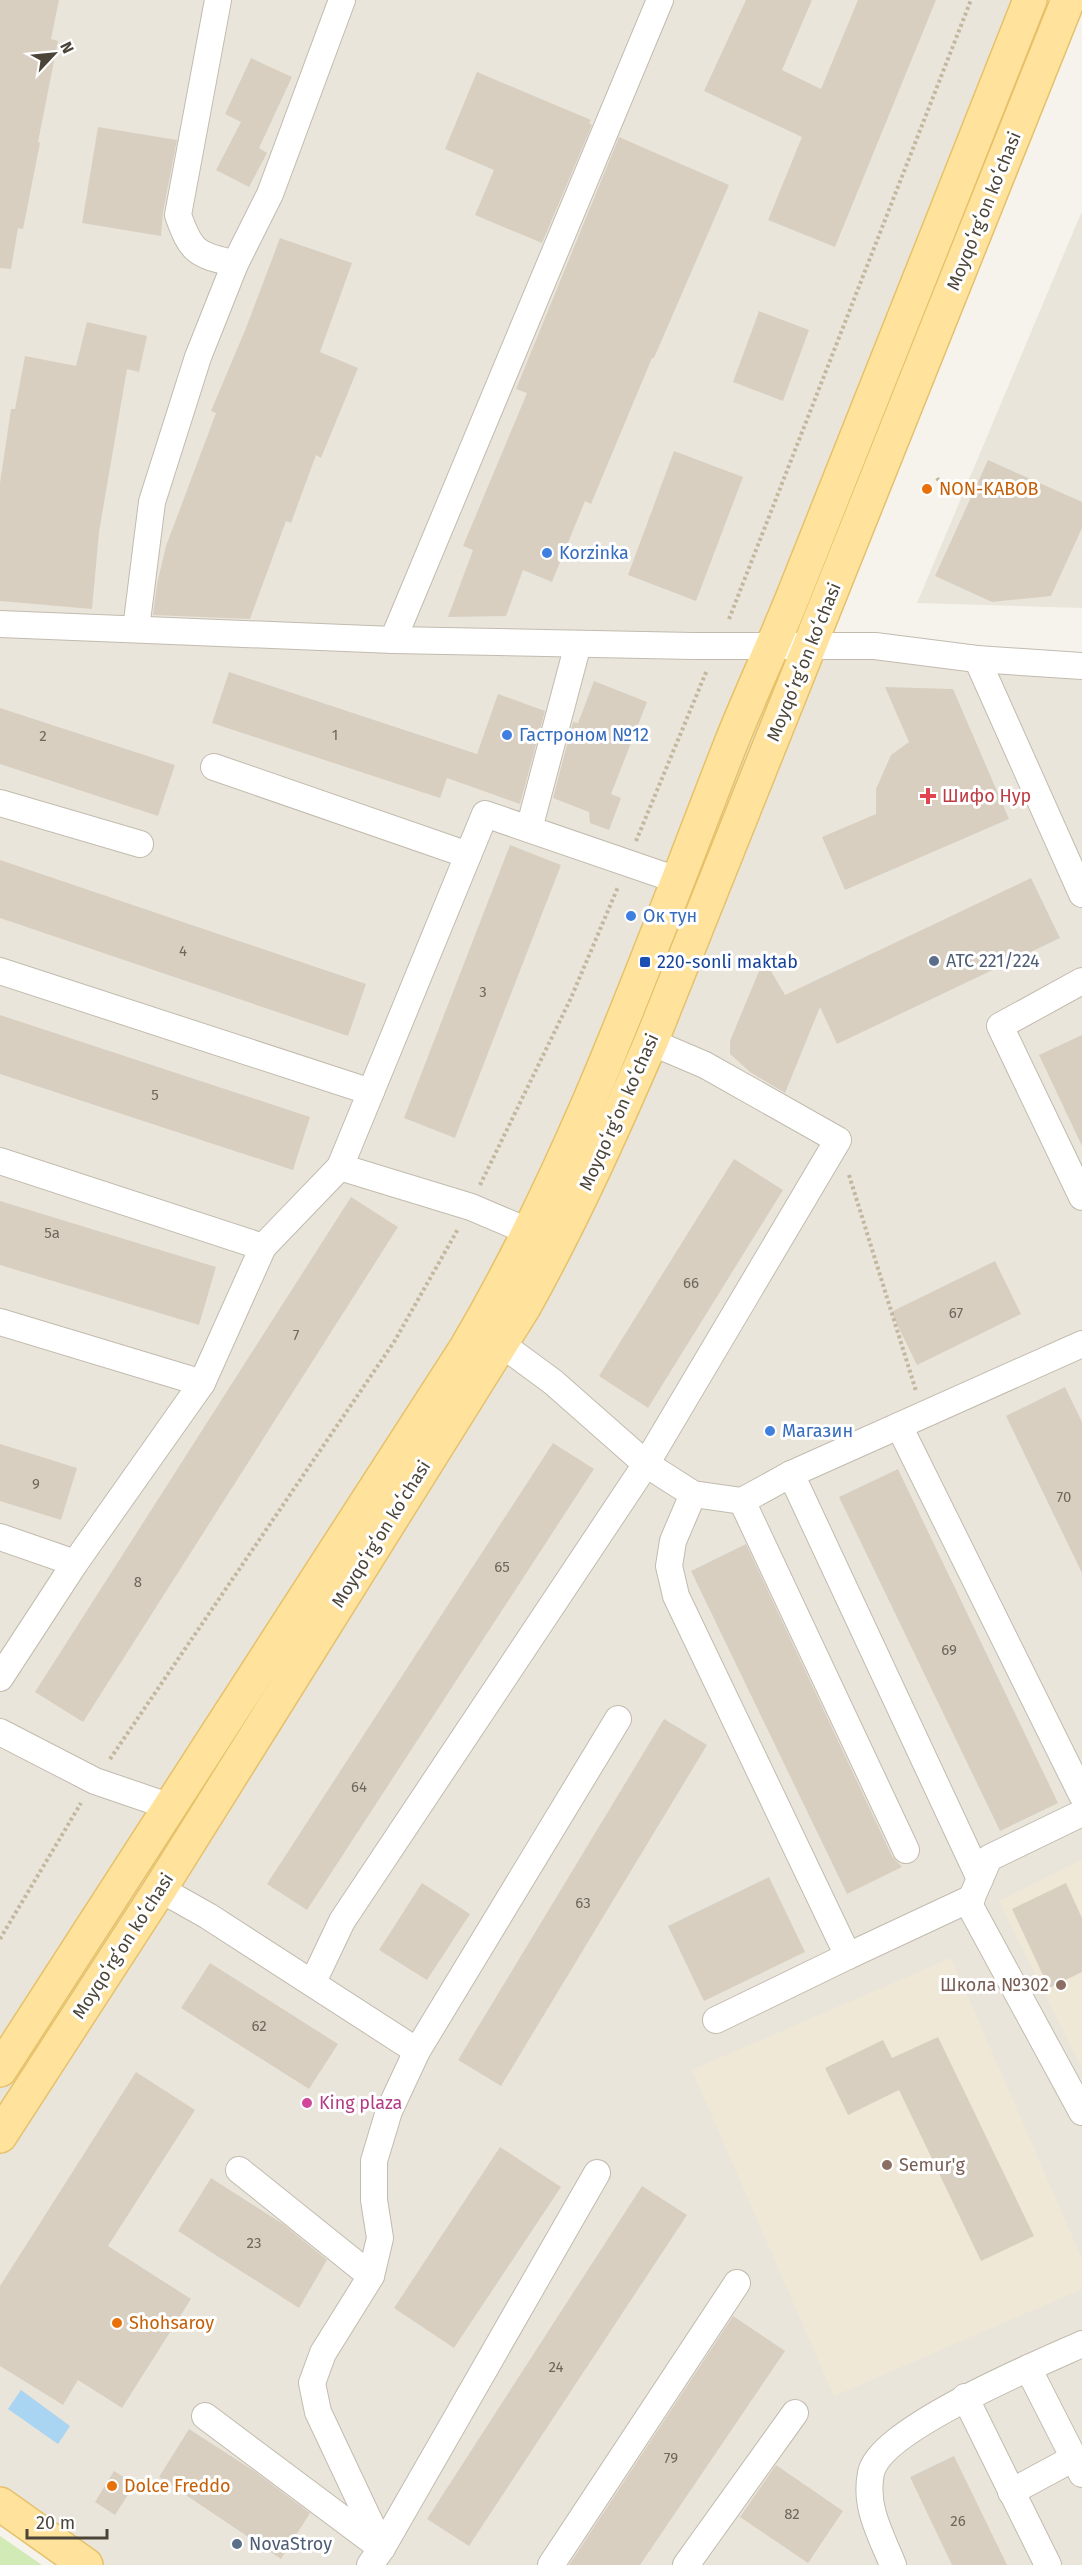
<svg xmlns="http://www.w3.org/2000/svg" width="1082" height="2565" font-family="'Fira Sans',sans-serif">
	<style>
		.residential { fill: #eae5da }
		.education { fill: #efe8d6 }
		.green { fill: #d2eab5 }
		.water { fill: #a9d4f2 }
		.building { fill: #d8cfc1 }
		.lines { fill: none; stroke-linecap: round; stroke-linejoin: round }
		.minor-casing { stroke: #c2bbae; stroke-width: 28 }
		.major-casing { stroke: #e6c16a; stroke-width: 36 }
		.path { stroke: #c4b79f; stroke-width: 4; stroke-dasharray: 3 3; stroke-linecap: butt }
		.minor { stroke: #fff; stroke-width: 26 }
		.major { stroke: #ffe39c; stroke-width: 33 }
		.food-dot { fill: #e8710a; stroke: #fff; stroke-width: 2 }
		.shop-dot { fill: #3f7fe0; stroke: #fff; stroke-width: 2 }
		.health-dot { fill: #e0444e; stroke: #fff; stroke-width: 2 }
		.service-dot { fill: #5c6f8a; stroke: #fff; stroke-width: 2 }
		.transit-dot { fill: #1a4fb4; stroke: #fff; stroke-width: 2 }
		.education-dot { fill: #8d6e63; stroke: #fff; stroke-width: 2 }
		.hotel-dot { fill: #d1479c; stroke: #fff; stroke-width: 2 }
		.labels { text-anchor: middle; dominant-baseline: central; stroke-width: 6; stroke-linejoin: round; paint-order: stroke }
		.number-label { font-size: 15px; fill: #6e675b }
		.street-label { font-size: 18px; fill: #4b4439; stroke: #fff }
		.food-label { font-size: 18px; fill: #c56008; stroke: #fff; text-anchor: start }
		.shop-label { font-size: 18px; fill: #366cbe; stroke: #fff; text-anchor: start }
		.health-label { font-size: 18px; fill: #be3a42; stroke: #fff; text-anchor: start }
		.service-label { font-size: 18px; fill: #4e5e75; stroke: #fff; text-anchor: start }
		.transit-label { font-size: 18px; fill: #164399; stroke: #fff; text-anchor: start }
		.education-label { font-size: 18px; fill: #785e54; stroke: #fff; text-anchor: end }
		.hotel-label { font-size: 18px; fill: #b23c85; stroke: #fff; text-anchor: start }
	</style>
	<rect width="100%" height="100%" fill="#f6f3ec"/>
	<g class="residential">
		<path d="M0 0H1012L864 373 795 593 772 645 1082 666V2565H86L0 2504Z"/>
		<path d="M1082 211V608L917 603Z"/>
	</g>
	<g class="education">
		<path d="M1082 1860V2068L999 1901Z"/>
		<path d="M951 1958 1082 2259V2289L834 2396 692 2070Z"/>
	</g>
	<path class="green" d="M0 2536 42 2565H0Z"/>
	<path class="water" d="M21 2390 70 2426 58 2444 8 2409Z"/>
	<g class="building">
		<path d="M0 0H59L51 39 58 41 38 142 40 143 23 229 18 228 11 269 0 268Z"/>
		<path d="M746 0H812L782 70 821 89 858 0H936L835 247 768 220 802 137 704 91Z"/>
		<path d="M251 58 292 77 259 148 267 153 249 187 216 170 241 122 225 114Z"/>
		<path d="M477 72 591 120 589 123 592 125 542 243 475 215 494 170 445 149Z"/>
		<path d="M98 127 177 140 163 212 161 236 82 223Z"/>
		<path d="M619 137 729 185 654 358H652L591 504 585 501 552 582 523 570 506 616 448 617 473 550 463 546 527 393 516 389Z"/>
		<path d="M280 238 352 263 320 352 358 368 321 458 316 455 291 523 286 521 250 619 153 615 157 584 166 546 216 413 211 411 246 328Z"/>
		<path d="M759 311 809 330 783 401 733 382Z"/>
		<path d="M87 322 147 336 139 372 127 369 99 532 92 609 0 601V483L11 409H15L25 356 76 366Z"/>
		<path d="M674 451 743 477 696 601 628 575Z"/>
		<path d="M988 460 1082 502V528L1051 596 992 602 935 576Z"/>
		<path d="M229 672 477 754 498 694 545 711 520 804 447 778 440 798 212 723Z"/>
		<path d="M594 681 647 702 611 794 621 798 609 830 590 823 589 812 553 798 573 722 578 723Z"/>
		<path d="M885 687 953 689 1009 819 845 890 822 837 876 814V789L891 755 909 742Z"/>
		<path d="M0 708 175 765 158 816 0 764Z"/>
		<path d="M510 845 561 865 455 1138 404 1118Z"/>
		<path d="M0 860 366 984 348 1036 0 918Z"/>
		<path d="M1031 878 1060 938 837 1044 820 1007 785 1093 750 1072 730 1054V1041L764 959 785 995Z"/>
		<path d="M0 1015 310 1117 293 1170 0 1074Z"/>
		<path d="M1082 1035V1146L1039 1055Z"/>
		<path d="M734 1159 783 1190 648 1408 599 1376Z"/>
		<path d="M351 1197 398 1227 83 1722 35 1692Z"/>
		<path d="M0 1201 216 1267 199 1325 0 1265Z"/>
		<path d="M995 1261 1021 1314 917 1365 891 1312Z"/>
		<path d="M1065 1387 1082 1422V1573L1006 1416Z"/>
		<path d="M553 1443 594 1469 307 1910 267 1884Z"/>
		<path d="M0 1444 77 1468 61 1520 0 1501Z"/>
		<path d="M898 1469 1058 1803 1000 1831 839 1497Z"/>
		<path d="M746 1544 892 1856 902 1867 847 1894 691 1571Z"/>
		<path d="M664 1719 707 1745 501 2086 458 2060Z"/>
		<path d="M769 1877 805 1952 704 2001 668 1926Z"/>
		<path d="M422 1883 470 1914 427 1980 379 1950Z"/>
		<path d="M1066 1883 1082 1918V1972L1049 1988 1012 1909Z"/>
		<path d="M210 1963 338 2044 309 2089 181 2008Z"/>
		<path d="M938 2037 1034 2236 981 2261 899 2090 848 2115 825 2068 883 2040 892 2058Z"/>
		<path d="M136 2072 195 2110 108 2246 191 2299 122 2408 78 2380 63 2405 0 2366V2286Z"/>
		<path d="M500 2147 561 2187 454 2348 394 2308Z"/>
		<path d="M211 2178 283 2224 327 2260 299 2308 178 2231Z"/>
		<path d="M642 2186 687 2215 469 2546 427 2519Z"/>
		<path d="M733 2316 785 2351 640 2565H569Z"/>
		<path d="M189 2429 254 2471 310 2513 281 2559 159 2477Z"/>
		<path d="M954 2456 1007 2565H952L910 2477Z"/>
		<path d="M776 2465 843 2511 808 2563 740 2517Z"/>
		<path d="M114 2471 135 2484 115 2515 95 2502Z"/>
	</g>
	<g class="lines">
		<defs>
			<g id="minor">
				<path d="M218 0 178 215C192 255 198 254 235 264"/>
				<path d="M0 624 393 640 693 646H875L977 659 1082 666"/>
				<path d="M136 629 152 502 198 357 235 264 270 194 342 0"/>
				<path d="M393 640 660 0"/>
				<path d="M977 659 1082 894"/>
				<path d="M214 767 468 855"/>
				<path d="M0 803 140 844"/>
				<path d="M529 829 578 644"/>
				<path d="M0 971 371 1092"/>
				<path d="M1082 981 1000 1026 1082 1197"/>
				<path d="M0 1161 263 1247"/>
				<path d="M340 1167 471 1207 530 1232"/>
				<path d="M0 1322 202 1383"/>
				<path d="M500 1343 553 1382 646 1464 693 1494 742 1501 791 1474 1082 1344"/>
				<path d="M899 1426 1082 1795"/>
				<path d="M791 1474 980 1879"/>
				<path d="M693 1494 673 1541 669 1566 676 1596 848 1956 972 1898"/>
				<path d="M742 1501 906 1850"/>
				<path d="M0 1537 75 1563"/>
				<path d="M0 1678 75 1563 202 1383 263 1247 340 1167 485 814 677 880"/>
				<path d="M0 1732 95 1781 171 1807"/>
				<path d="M1082 1813 989 1858 969 1904 1082 2112"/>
				<path d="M160 1889 208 1916 417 2051"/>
				<path d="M313 1982 342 1921 646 1464 838 1140 705 1065 651 1042"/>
				<path d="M716 2020 848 1956"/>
				<path d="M239 2170 371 2276"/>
				<path d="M1028 2368 1082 2474"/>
				<path d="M965 2397 1048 2565"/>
				<path d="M205 2416 380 2547"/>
				<path d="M1011 2492 1074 2458"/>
				<path d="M382 2548 318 2412 312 2383 323 2353 371 2276 380 2238 374 2200V2161L389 2111 417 2051 618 1719"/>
				<path d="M370 2565 382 2548 597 2173"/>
				<path d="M551 2565 737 2283"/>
				<path d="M686 2565 795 2413"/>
				<path d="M893 2565C881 2535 864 2507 871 2473 880 2429 1040 2363 1082 2344"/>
			</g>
			<g id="major">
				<path d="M0 2070 466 1348C578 1158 651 947 731 743 751 693 774 644 794 594 874 396 951 198 1030 0"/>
				<path d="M0 2136 160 1889 524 1307C572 1221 612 1132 651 1042L1068 0"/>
				<path d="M0 2504 86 2565"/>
			</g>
		</defs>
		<use href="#minor" class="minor-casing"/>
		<use href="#major" class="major-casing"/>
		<g class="path">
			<path d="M937 478 939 481"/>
			<path d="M729 619 971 0"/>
			<path d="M636 841 707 670"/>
			<path d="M849 1175 916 1391"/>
			<path d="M480 1185 571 998 618 887"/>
			<path d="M110 1759 394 1342 458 1229"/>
			<path d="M0 1939 81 1803"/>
		</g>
		<use href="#minor" class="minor"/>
		<use href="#major" class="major"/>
	</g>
	<g class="food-dot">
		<circle cx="927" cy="489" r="6"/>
		<circle cx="117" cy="2323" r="6"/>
		<circle cx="112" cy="2486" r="6"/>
	</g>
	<g class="shop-dot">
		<circle cx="547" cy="553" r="6"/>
		<circle cx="507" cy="735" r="6"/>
		<circle cx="631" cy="916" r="6"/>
		<circle cx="770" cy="1431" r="6"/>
	</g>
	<path class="health-dot" d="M925 787h6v6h6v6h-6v6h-6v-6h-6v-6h6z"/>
	<g class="service-dot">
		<circle cx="934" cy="961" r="6"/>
		<circle cx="237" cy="2544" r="6"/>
	</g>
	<rect class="transit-dot" x="639" y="956" width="12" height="12" rx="3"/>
	<g class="education-dot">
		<circle cx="1061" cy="1985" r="6"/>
		<circle cx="887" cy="2165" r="6"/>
	</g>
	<circle class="hotel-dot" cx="307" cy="2103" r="6"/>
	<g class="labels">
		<g class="number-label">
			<text x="335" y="735">1</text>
			<text x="43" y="736">2</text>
			<text x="183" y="951">4</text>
			<text x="483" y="992">3</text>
			<text x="155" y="1095">5</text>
			<text x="52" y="1233">5а</text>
			<text x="691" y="1283">66</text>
			<text x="956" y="1313">67</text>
			<text x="296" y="1335">7</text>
			<text x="36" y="1484">9</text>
			<text x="1064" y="1497">70</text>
			<text x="502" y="1567">65</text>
			<text x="138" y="1582">8</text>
			<text x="949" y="1650">69</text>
			<text x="359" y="1787">64</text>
			<text x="583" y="1903">63</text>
			<text x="259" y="2026">62</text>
			<text x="254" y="2243">23</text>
			<text x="556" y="2367">24</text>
			<text x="671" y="2458">79</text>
			<text x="792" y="2514">82</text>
			<text x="958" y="2521">26</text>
		</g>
		<g class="street-label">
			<text transform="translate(984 211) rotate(-68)">Moyqoʻrgʻon koʻchasi</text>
			<text transform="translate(804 662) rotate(-68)">Moyqoʻrgʻon koʻchasi</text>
			<text transform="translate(619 1112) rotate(-66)">Moyqoʻrgʻon koʻchasi</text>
			<text transform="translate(381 1534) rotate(-58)">Moyqoʻrgʻon koʻchasi</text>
			<text transform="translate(123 1946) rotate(-57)">Moyqoʻrgʻon koʻchasi</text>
		</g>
		<g class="food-label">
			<text x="939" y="489">NON-KABOB</text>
			<text x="129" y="2323">Shohsaroy</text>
			<text x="124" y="2486">Dolce Freddo</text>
		</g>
		<g class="shop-label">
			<text x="559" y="553">Korzinka</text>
			<text x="519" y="735">Гастроном №12</text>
			<text x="643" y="916">Ок тун</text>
			<text x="782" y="1431">Магазин</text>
		</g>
		<g class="health-label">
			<text x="942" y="796">Шифо Нур</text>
		</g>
		<g class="service-label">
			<text x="946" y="961">АТС 221/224</text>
			<text x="249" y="2544">NovaStroy</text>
		</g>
		<g class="transit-label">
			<text x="657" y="962">220-sonli maktab</text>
		</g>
		<g class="education-label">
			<text x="1049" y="1985">Школа №302</text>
			<text x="899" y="2165" text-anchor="start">Semur'g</text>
		</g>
		<g class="hotel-label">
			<text x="319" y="2103">King plaza</text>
		</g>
	</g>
	<g transform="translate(54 54) rotate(64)" stroke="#ffffff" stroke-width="4.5" paint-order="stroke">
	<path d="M0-4.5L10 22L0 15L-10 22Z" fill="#4b4439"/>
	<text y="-9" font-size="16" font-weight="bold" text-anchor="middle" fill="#4b4439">N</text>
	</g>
	<path d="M27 2529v9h80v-9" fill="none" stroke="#4b4439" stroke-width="3"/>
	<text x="36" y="2529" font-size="18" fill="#4b4439" stroke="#ffffff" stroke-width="4.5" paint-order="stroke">20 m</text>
</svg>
